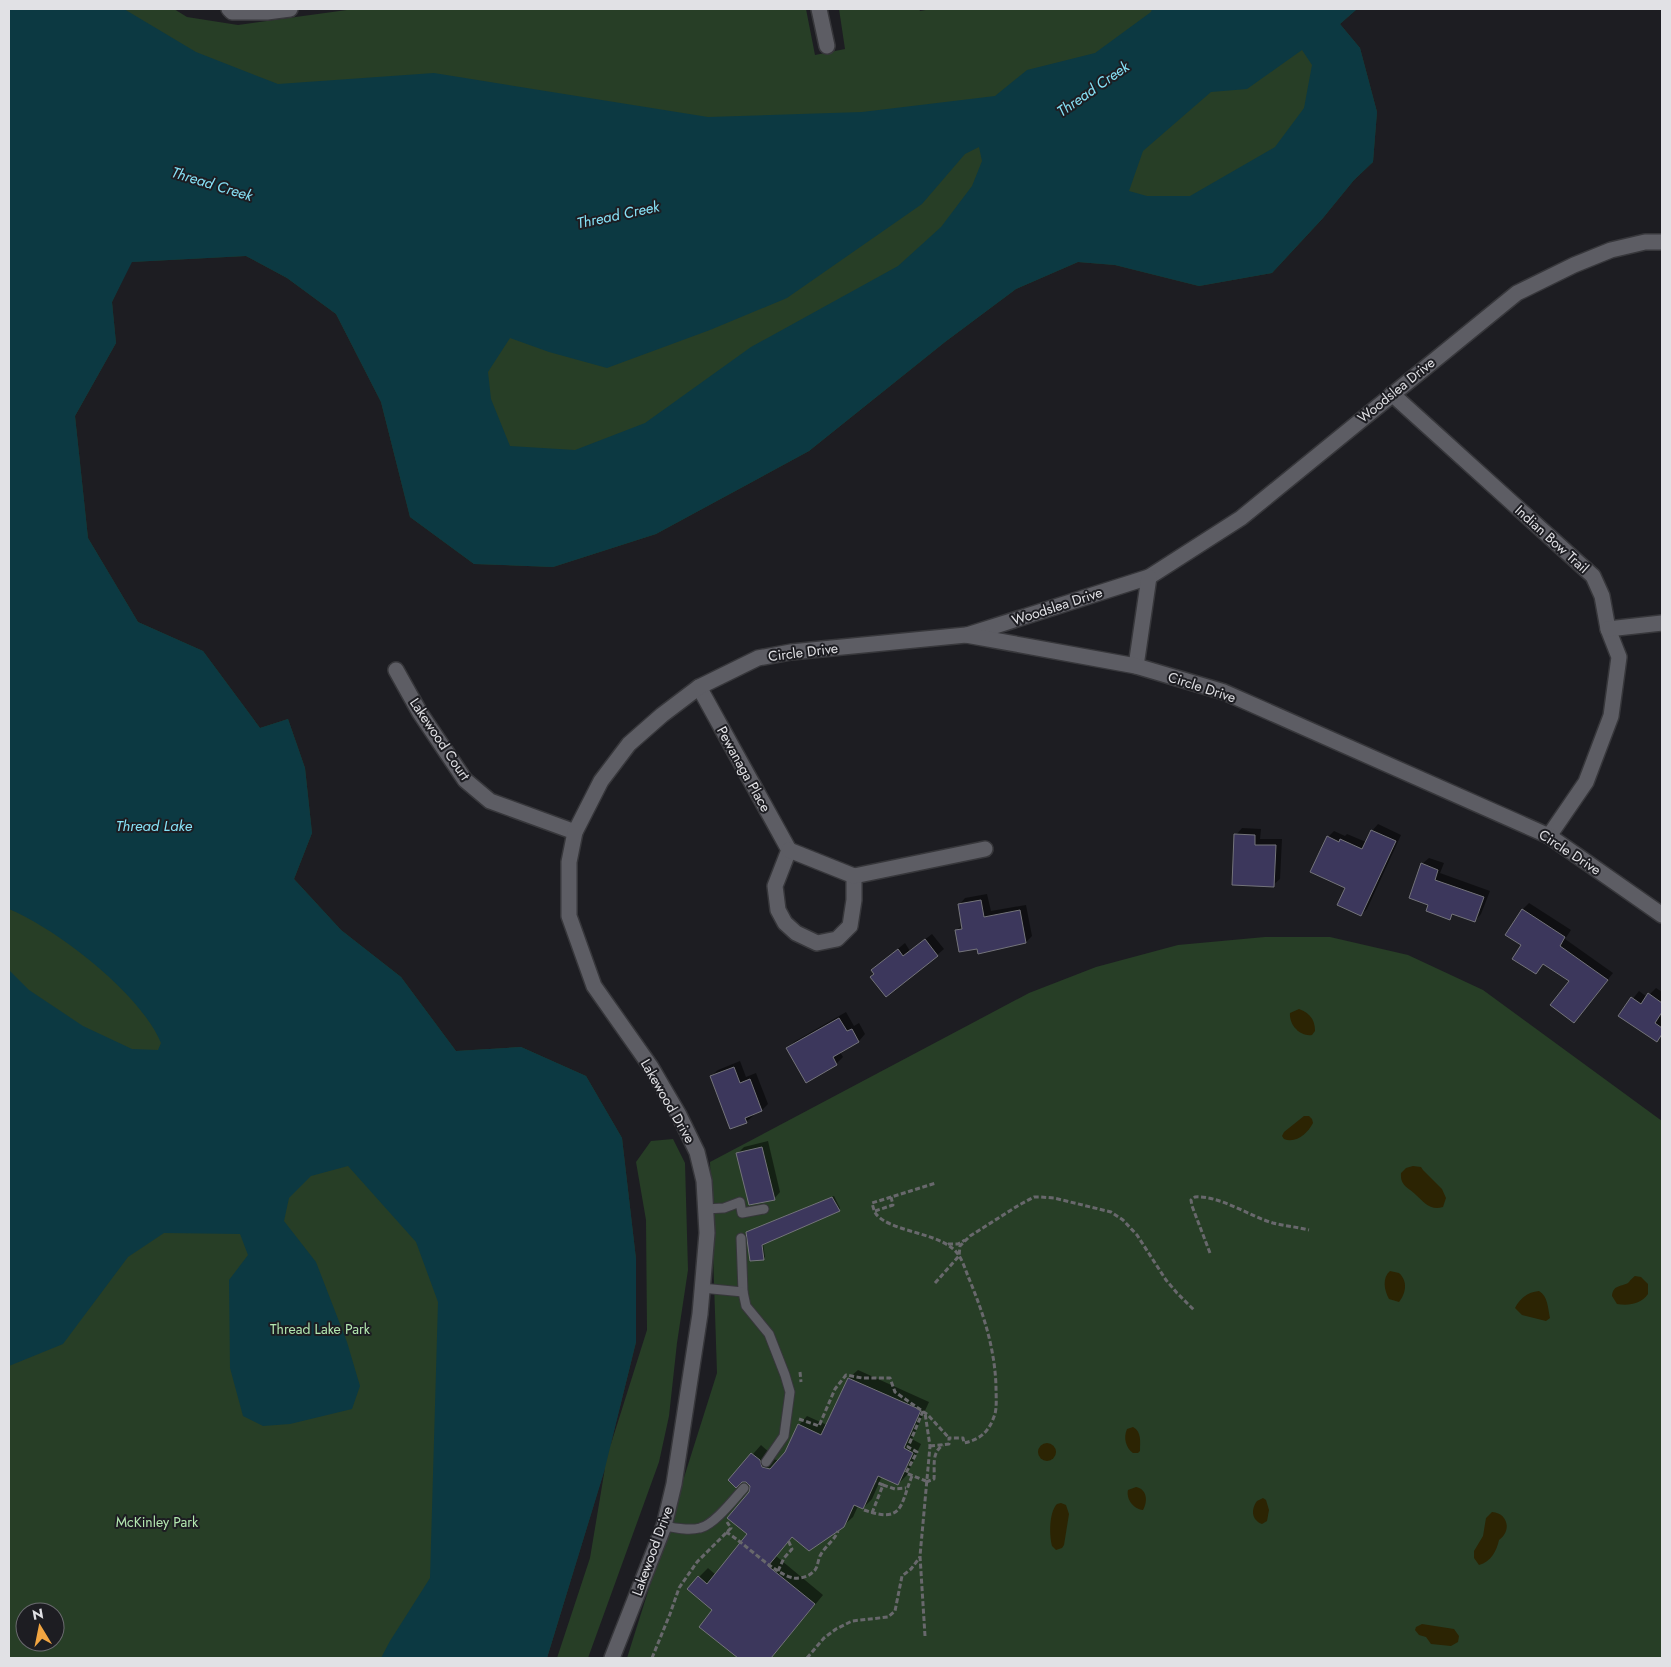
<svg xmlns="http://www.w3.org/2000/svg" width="1671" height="1667" font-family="Jost,sans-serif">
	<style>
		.green { fill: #273e26; fill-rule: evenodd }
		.sand { fill: #2c2403 }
		.water { fill: #0c3942; fill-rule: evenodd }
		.shadow { fill: #0007 }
		.building { fill: #3c375c; stroke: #74747b }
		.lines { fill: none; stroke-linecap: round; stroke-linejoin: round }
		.service-casing { stroke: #37373b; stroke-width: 11 }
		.minor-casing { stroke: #37373b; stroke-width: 18 }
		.path { stroke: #68686c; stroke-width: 3; stroke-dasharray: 5 2.5; stroke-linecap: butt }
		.service { stroke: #5d5d64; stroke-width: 9 }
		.minor { stroke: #5d5d64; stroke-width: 15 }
		.labels { text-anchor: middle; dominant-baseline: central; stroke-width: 4; stroke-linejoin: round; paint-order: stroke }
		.street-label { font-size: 14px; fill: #e1e1e5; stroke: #1d1d22 }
		.park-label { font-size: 14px; fill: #b3e7b0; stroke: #1d1d22 }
		.water-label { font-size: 15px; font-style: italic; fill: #87e2f7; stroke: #1d1d22 }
	</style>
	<rect width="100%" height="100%" fill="#1d1d22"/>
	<g class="green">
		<path d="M9 9H174L187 17 238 25 354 9H806L815 55 845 49 839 9H919L920 11 931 9H1357L1340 24 1360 48 1377 112 1373 162 1354 180 1323 218 1272 273 1199 286 1115 265 1078 262 1016 289 945 342 809 451 656 534 553 567 474 564 410 517 381 402 336 314 287 278 246 256 131 262 112 302 116 343 75 416 88 538 138 622 203 651 260 728 288 719 305 768 312 833 294 879 341 930 401 977 456 1051 521 1047 586 1076 622 1138 636 1259V1342L610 1447 647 1330 646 1220 636 1162 651 1141 673 1139 685 1163 688 1270 677 1343 669 1416 659 1462 588 1658H557L590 1558 605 1468 547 1658H9ZM25 1612H55V1642H25Z"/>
		<path d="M1265 937H1330L1408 955 1483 990 1662 1121V1658H627L717 1373 710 1162 1029 993 1096 967 1178 945Z"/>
	</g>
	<g class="sand">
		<path d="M1299 1009C1310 1013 1315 1020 1315 1031L1312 1035C1300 1037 1289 1025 1290 1013Z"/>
		<path d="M1304 1116H1309L1312 1119 1313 1123C1308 1133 1296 1144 1284 1139L1282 1136 1284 1132Z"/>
		<path d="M1413 1166 1421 1167 1423 1170 1442 1189 1446 1198 1443 1207C1430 1211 1424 1202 1416 1195 1408 1187 1400 1186 1401 1173L1406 1168Z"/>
		<path d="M1390 1271 1399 1273C1408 1281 1406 1293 1399 1302L1389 1299C1384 1290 1382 1278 1390 1271Z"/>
		<path d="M1635 1276 1641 1277 1648 1284V1294C1641 1304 1629 1306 1617 1304L1612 1296C1613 1285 1620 1287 1628 1283 1629 1282 1633 1277 1635 1276Z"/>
		<path d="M1539 1291C1548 1296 1548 1309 1550 1318L1546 1321 1522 1315 1515 1308C1520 1298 1528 1292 1539 1291Z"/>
		<path d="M1133 1427C1142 1432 1140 1442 1140 1451L1138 1453H1133C1126 1448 1123 1438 1127 1429Z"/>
		<circle cx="1047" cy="1452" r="9"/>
		<path d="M1136 1487C1147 1489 1148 1501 1143 1510 1133 1509 1126 1499 1128 1490Z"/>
		<path d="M1263 1498 1266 1500 1269 1510 1267 1521 1262 1524C1251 1520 1251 1509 1257 1501Z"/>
		<path d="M1057 1504 1061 1503 1066 1505 1069 1514 1064 1545 1062 1548 1056 1550 1052 1546C1049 1535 1049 1512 1057 1504Z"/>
		<path d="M1492 1512C1508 1513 1512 1531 1499 1540 1497 1550 1491 1562 1479 1565L1474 1558V1551L1483 1536 1486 1518Z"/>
		<path d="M1422 1624 1454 1629 1459 1636 1458 1642 1451 1646 1431 1644 1426 1637 1419 1635 1415 1630 1416 1627Z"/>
	</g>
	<path class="water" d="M9 9H124L196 52 278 84 434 73 708 117 862 112 995 96 1027 70 1095 53 1151 12 1152 9H1357L1340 24 1360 48 1377 112 1373 162 1354 180 1323 218 1272 273 1199 286 1115 265 1078 262 1016 289 945 342 809 451 656 534 553 567 474 564 410 517 381 402 336 314 287 278 246 256 132 262 112 302 116 343 75 416 88 538 138 622 203 651 260 728 288 719 305 768 312 833 294 879 341 930 401 977 456 1051 521 1047 586 1076 622 1138 636 1259V1342L604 1472 547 1658H381L390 1641 430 1578 438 1302 416 1242 348 1166 311 1176 289 1198 284 1221 316 1262 347 1342 360 1386 352 1409 290 1424 263 1426 243 1416 230 1368 229 1280 248 1255 240 1234 164 1233 128 1257 63 1344 9 1366V970L29 990 83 1026 132 1049 158 1050 161 1043C141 994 57 929 9 909ZM1302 50 1312 65 1304 108 1275 147 1190 196H1147L1129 191 1143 151 1211 92 1247 89ZM979 147 982 161 972 186 941 227 898 266 751 347 645 423 575 450 510 446 491 399 488 372 510 338 549 352 607 368 710 330 787 298 922 204 965 154Z"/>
	<g class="shadow">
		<path d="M1378 824 1401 835 1367 909 1361 915 1347 887 1328 837 1334 831 1345 836 1347 834 1366 842 1372 831Z"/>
		<path d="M1242 828 1261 829 1260 839H1282L1280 879 1273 885 1236 835Z"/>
		<path d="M1429 858 1444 863 1440 873 1490 891 1481 914 1475 921 1454 913 1450 918 1430 904 1422 864Z"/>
		<path d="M987 894 991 911 1026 905 1032 936 1026 942 978 947 956 931 963 924 959 905 965 898Z"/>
		<path d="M1529 903 1571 930 1565 939 1613 973 1574 1022 1571 980 1544 963 1536 973 1523 945 1506 934 1523 909Z"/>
		<path d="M932 934 944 949 937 955 875 973 872 970 905 943 910 951Z"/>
		<path d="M1656 988 1662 992V1013L1660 1016 1662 1018V1035L1657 1041 1620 1015 1639 991 1647 997Z"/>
		<path d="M846 1012 854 1026 859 1023 865 1034 859 1041 840 1052 843 1057 836 1064 806 1081 788 1048 794 1042Z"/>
		<path d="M740 1061 746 1077 756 1073 768 1104 762 1110 752 1114 753 1116 746 1122 711 1076 718 1070Z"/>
		<path d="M768 1141 780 1192 774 1199 738 1153 744 1147Z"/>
		<path d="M834 1196 840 1208 839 1210 763 1243 765 1257 763 1259 747 1232 749 1231Z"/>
		<path d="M858 1370 929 1402 912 1439 921 1444 907 1475 898 1484 882 1476 872 1499 863 1508 858 1506 853 1517 843 1526 793 1536 776 1556 823 1595 771 1658H740L700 1627 714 1610 699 1577 708 1568 716 1575 748 1534 751 1485 746 1481 730 1480 761 1445 769 1452 771 1458 779 1461 786 1453 799 1425 807 1416 827 1425 849 1378Z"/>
	</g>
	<g class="building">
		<path d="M1371 830 1396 841 1361 916 1337 905 1345 888 1310 872 1327 836 1339 842 1340 839 1362 849Z"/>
		<path d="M1234 834 1255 835V845H1276L1274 887 1232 885Z"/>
		<path d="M1421 863 1438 870 1435 880 1484 897 1475 922 1452 914 1450 920 1426 911 1428 905 1409 898Z"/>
		<path d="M981 900 984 917 1020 910 1026 943 978 954 977 949 959 952 955 930 962 929 958 904Z"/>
		<path d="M1522 909 1565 937 1560 946 1608 980 1574 1023 1550 1005 1569 981 1543 964 1536 974 1512 959 1521 945 1505 935Z"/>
		<path d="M925 939 938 956 886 997 870 977 874 974 871 970 898 949 903 956Z"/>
		<path d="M1648 993 1662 1003V1012L1655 1023 1662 1028V1034L1657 1042 1618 1016 1631 997 1641 1004Z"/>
		<path d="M839 1018 847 1031 852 1029 859 1042 833 1057 837 1065 806 1083 786 1048Z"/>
		<path d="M734 1067 740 1083 750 1079 762 1111 745 1118 747 1123 730 1129 710 1076Z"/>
		<path d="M762 1147 775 1200 749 1205 736 1153Z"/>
		<path d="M832 1197 840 1211 762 1245 764 1260 750 1261 746 1232Z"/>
		<path d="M848 1378 921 1410 904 1448 913 1453 898 1485 878 1476 863 1509 854 1505 844 1527 809 1551 792 1537 768 1566 815 1604 771 1658H738L699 1627 712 1610 687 1589 698 1576 707 1584 747 1534 727 1518 749 1492 750 1486 746 1482H742L736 1488 728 1480 751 1453 760 1460 762 1467 770 1469 785 1452 798 1424 821 1435Z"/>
	</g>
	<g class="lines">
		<defs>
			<g id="service">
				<path d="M705 1209 724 1208 740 1202 742 1213 764 1209"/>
				<path d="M741 1238 743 1292"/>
				<path d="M702 1288 743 1292 746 1306 769 1334 785 1375 790 1392 784 1436 766 1462"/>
				<path d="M664 1526C676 1528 688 1531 700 1528 714 1525 734 1499 744 1488"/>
			</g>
			<g id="minor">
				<path d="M229 9 232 12H267L290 9"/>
				<path d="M819 9 827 46"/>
				<path d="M1392 394 1593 576 1602 596 1608 629 1619 657 1611 716 1586 782 1549 836"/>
				<path d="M1608 629 1662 623"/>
				<path d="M967 635 1149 577 1241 518 1517 293 1574 265 1611 250 1645 242H1662"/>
				<path d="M1136 666 1149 577"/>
				<path d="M396 670 420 713 465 780 490 801 575 832"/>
				<path d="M699 687 789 850 775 886 778 910 785 923 796 933 817 943 837 939 850 926 854 900V876"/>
				<path d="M789 850 854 876 985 849"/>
				<path d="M612 1658 664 1526 674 1484 700 1314 707 1233 704 1181 697 1152 679 1115 651 1067 594 986 569 916V862L575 832 601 781 629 744 662 715 699 687 758 658 791 652 966 635 1136 666 1224 692 1549 836 1662 915"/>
			</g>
		</defs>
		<use href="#service" class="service-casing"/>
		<use href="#minor" class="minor-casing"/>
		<g class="path">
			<path d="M875 1211 893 1205 891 1197"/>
			<path d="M948 1244H958L965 1240"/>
			<path d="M1210 1253 1192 1206 1191 1200 1195 1197C1219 1195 1249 1216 1273 1223 1285 1226 1297 1227 1309 1230"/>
			<path d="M935 1283 959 1256 960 1246 970 1236 1019 1205 1034 1197H1040L1054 1198 1111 1212 1123 1220 1137 1235 1166 1280 1177 1293 1194 1310"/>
			<path d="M800 1372 801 1382"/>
			<path d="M923 1411 908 1447 917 1452 906 1473 926 1481"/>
			<path d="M799 1419 819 1426 835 1389 846 1375 862 1378H890L895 1392 928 1415 949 1438"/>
			<path d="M930 1446 949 1444V1438H963L964 1443C981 1439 989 1432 995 1414 997 1406 996 1396 996 1387 995 1350 984 1315 970 1281 965 1270 962 1255 952 1248 932 1232 890 1231 876 1214 874 1211 873 1207 872 1203L936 1183"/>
			<path d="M926 1482 934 1479C935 1466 931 1453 943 1445"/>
			<path d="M883 1485 895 1489 906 1488"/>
			<path d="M864 1510C904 1524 900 1505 912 1476"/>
			<path d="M872 1513 883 1485 876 1482"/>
			<path d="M726 1532C745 1543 775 1575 794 1578 802 1579 810 1576 815 1570 818 1566 818 1560 820 1556 825 1546 834 1541 838 1531"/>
			<path d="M778 1571 784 1558 792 1549 788 1540"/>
			<path d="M925 1636 920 1556 930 1446 925 1413"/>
			<path d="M652 1658 670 1614 679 1588 697 1562 731 1528 727 1522"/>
			<path d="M807 1658 824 1638 836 1629 852 1621 888 1617 895 1611 902 1576 911 1569 920 1557"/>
		</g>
		<use href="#service" class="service"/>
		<use href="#minor" class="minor"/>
	</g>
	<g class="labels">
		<g class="street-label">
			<text transform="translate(1396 390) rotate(-39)">Woodslea Drive</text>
			<text transform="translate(1552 539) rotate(42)">Indian Bow Trail</text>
			<text transform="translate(1057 606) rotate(-18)">Woodslea Drive</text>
			<text transform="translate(803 652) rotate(-7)">Circle Drive</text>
			<text transform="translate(1202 687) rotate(18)">Circle Drive</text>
			<text transform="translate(440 739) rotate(56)">Lakewood Court</text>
			<text transform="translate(744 769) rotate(61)">Pewanaga Place</text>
			<text transform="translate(1570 852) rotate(33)">Circle Drive</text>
			<text transform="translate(668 1101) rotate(60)">Lakewood Drive</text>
			<text transform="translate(652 1551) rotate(-70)">Lakewood Drive</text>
		</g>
		<g class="park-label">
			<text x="320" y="1329">Thread Lake Park</text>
			<text x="157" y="1522">McKinley Park</text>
		</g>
		<g class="water-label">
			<text transform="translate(1093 89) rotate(-35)">Thread Creek</text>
			<text transform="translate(212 184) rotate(17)">Thread Creek</text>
			<text transform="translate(618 215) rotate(-12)">Thread Creek</text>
			<text x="154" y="826">Thread Lake</text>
		</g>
	</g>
	<rect width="1671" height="1667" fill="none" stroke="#e1e1e5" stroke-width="20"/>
	<g transform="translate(40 1627) rotate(350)"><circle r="24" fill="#1d1d22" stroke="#6b6b70"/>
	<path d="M0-4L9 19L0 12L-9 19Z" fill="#f2a541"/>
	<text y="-8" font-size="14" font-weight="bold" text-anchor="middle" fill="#e1e1e5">N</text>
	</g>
</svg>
